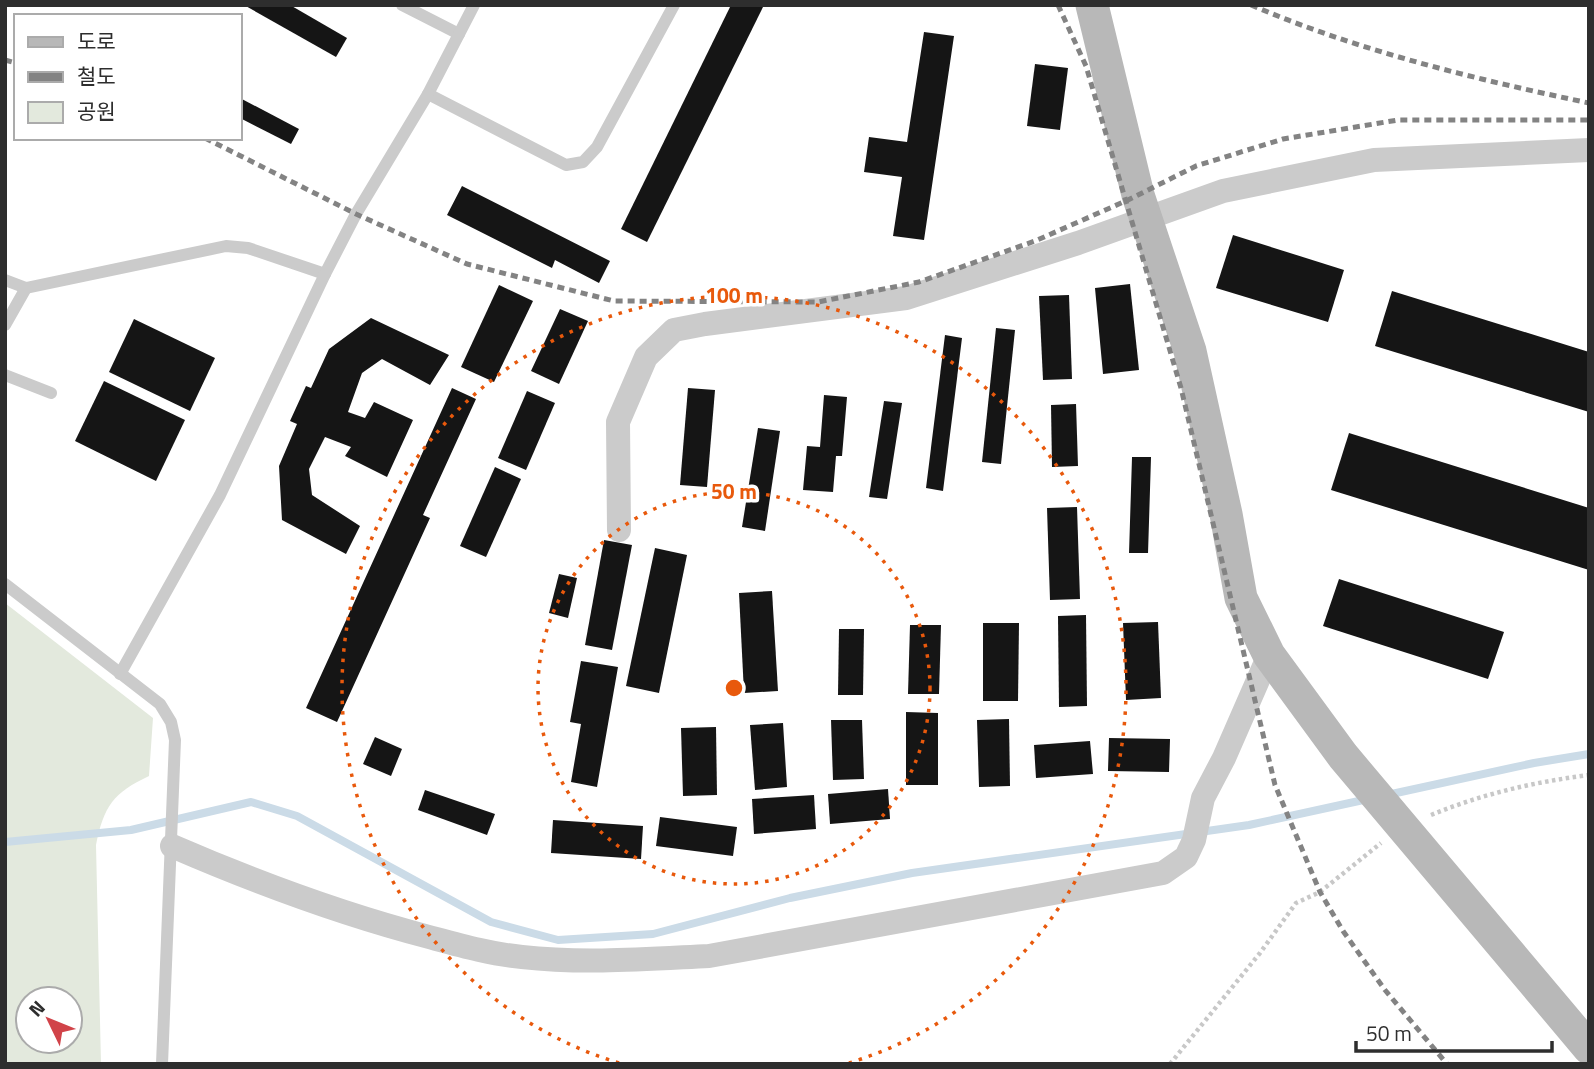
<svg xmlns="http://www.w3.org/2000/svg" width="1594" height="1069" font-family="'Titillium Web','Noto Sans KR',sans-serif">
	<style>
		.green { fill: #e3e9dd; fill-rule: evenodd }
		.lines { fill: none; stroke-linecap: round; stroke-linejoin: round }
		.stream { stroke: #cbdbe7; stroke-width: 8 }
		.building { fill: #151515 }
		.path { stroke: #c8c8c8; stroke-width: 4.5; stroke-dasharray: 3.5 3.5; stroke-linecap: butt }
		.lane { stroke: #cbcbcb; stroke-width: 12 }
		.street { stroke: #cbcbcb; stroke-width: 24 }
		.secondary { stroke: #b8b8b8; stroke-width: 33 }
		.rail { stroke: #838383; stroke-width: 5; stroke-dasharray: 7 5; stroke-linecap: butt }
		.ring { fill: none; stroke: #e8590c; stroke-width: 3.5; stroke-dasharray: 3.5 7 }
		.centre { fill: #e8590c; stroke: #fff; stroke-width: 3.5 }
		.ring-label { font-size: 21px; text-anchor: middle; font-weight: bold; fill: #e8590c; stroke: #fff; stroke-width: 7; stroke-linejoin: round; paint-order: stroke }
	</style>
	<rect width="100%" height="100%" fill="#fff"/>
	<path class="green" d="M5 603 153 718 149 776C113 793 104 806 96 845L101 1064H5ZM28 999H70V1041H28Z"/>
	<g class="lines">
		<g class="stream">
			<path d="M1387 795 1534 763 1589 754"/>
			<path d="M5 842 131 830 251 802 297 816 491 922 558 940 653 934 790 898 912 873 1249 825 1368 799"/>
		</g>
	</g>
	<g class="building">
		<path d="M244 5H290L347 38 336 57Z"/>
		<path d="M731 5H764L647 242 621 229Z"/>
		<path d="M924 32 954 36 924 240 893 236 902 177 864 172 869 137 907 142Z"/>
		<path d="M1035 64 1068 68 1060 130 1027 126Z"/>
		<path d="M240 98 299 129 291 144 240 118Z"/>
		<path d="M462 186 610 261 599 283 555 260 552 268 447 215Z"/>
		<path d="M1233 235 1344 270 1328 322 1216 288Z"/>
		<path d="M1130 284 1139 370 1103 374 1095 288Z"/>
		<path d="M499 285 533 301 494 382 461 367Z"/>
		<path d="M1392 291 1589 352V412L1375 346Z"/>
		<path d="M1069 295 1072 379 1043 380 1039 296Z"/>
		<path d="M560 309 588 321 559 384 531 371Z"/>
		<path d="M371 318 449 355 430 385 382 359 362 373 348 412 365 418 374 402 413 420 387 477 345 456 351 447 325 437 309 469 312 495 360 526 346 554 282 520 279 466 297 424 290 421 306 386 311 388 329 349Z"/>
		<path d="M134 319 215 358 190 411 109 372Z"/>
		<path d="M996 328 1015 330 1001 464 982 462Z"/>
		<path d="M945 335 962 338 943 491 926 488Z"/>
		<path d="M104 381 185 420 156 481 75 441Z"/>
		<path d="M452 388 476 399 423 515 430 518 337 722 306 708Z"/>
		<path d="M688 388 715 390 707 487 680 485Z"/>
		<path d="M527 391 555 403 526 470 498 458Z"/>
		<path d="M824 395 847 397 842 456H836L833 492 803 490 807 446 820 447Z"/>
		<path d="M884 401 902 403 887 499 869 497Z"/>
		<path d="M1076 404 1078 466 1052 467 1051 405Z"/>
		<path d="M758 428 780 431 765 531 742 527Z"/>
		<path d="M1349 433 1589 508V570L1331 490Z"/>
		<path d="M1132 457H1151L1148 553H1129Z"/>
		<path d="M495 467 521 479 486 557 460 546Z"/>
		<path d="M1077 507 1080 599 1050 600 1047 508Z"/>
		<path d="M604 540 632 545 612 650 585 645Z"/>
		<path d="M655 548 687 555 659 693 626 686Z"/>
		<path d="M559 574 577 578 568 618 549 613Z"/>
		<path d="M1339 579 1504 632 1488 679 1323 626Z"/>
		<path d="M772 591 778 691 744 693 739 593Z"/>
		<path d="M1086 615 1087 706 1059 707 1058 616Z"/>
		<path d="M1158 622 1161 698 1126 700 1123 623Z"/>
		<path d="M983 623H1019L1018 701H983Z"/>
		<path d="M910 625H941L939 694H908Z"/>
		<path d="M839 629H864L863 695H838Z"/>
		<path d="M581 661 618 667 597 787 571 782 581 724 570 722Z"/>
		<path d="M906 712 938 713V785H906Z"/>
		<path d="M1009 719 1010 786 979 787 977 720Z"/>
		<path d="M831 720H862L864 779 833 780Z"/>
		<path d="M783 723 787 787 755 790 750 725Z"/>
		<path d="M716 727 717 795 683 796 681 728Z"/>
		<path d="M375 737 402 749 391 776 363 764Z"/>
		<path d="M1109 738 1170 739 1169 772 1108 771Z"/>
		<path d="M1090 741 1093 774 1036 778 1034 745Z"/>
		<path d="M888 789 890 819 830 824 828 794Z"/>
		<path d="M425 790 495 814 487 835 418 810Z"/>
		<path d="M814 795 816 829 754 834 752 799Z"/>
		<path d="M660 817 737 827 733 856 656 846Z"/>
		<path d="M553 820 643 826 641 859 551 853Z"/>
	</g>
	<g class="lines">
		<g class="path">
			<path d="M1431 815C1482 794 1534 782 1589 775"/>
			<path d="M1170 1064 1260 953 1296 903 1320 892 1381 843"/>
		</g>
		<g class="lane">
			<path d="M402 5 459 34"/>
			<path d="M474 5 428 94 566 165 583 162 597 147 674 5"/>
			<path d="M5 280 26 288 226 246 248 248 325 274"/>
			<path d="M5 325 26 288"/>
			<path d="M5 375 51 393"/>
			<path d="M5 584 160 704 171 722 175 740 162 1064"/>
			<path d="M120 674 220 495 325 274 356 214 428 94"/>
		</g>
		<g class="street">
			<path d="M619 530 618 422 646 357 674 330 705 324 906 298 1078 243 1223 191 1374 160 1589 150"/>
			<path d="M172 846C255 882 341 914 429 937 459 945 491 954 522 957 584 964 647 959 709 956L1163 873 1186 857 1194 840 1203 798 1224 758 1269 655"/>
		</g>
		<path class="secondary" d="M1092 5 1138 195 1190 351 1226 514 1241 598 1269 655 1343 756 1589 1048"/>
		<g class="rail">
			<path d="M1058 5 1086 66 1181 388 1275 785 1320 892 1343 931 1385 990 1447 1064"/>
			<path d="M1251 5C1359 51 1474 79 1589 103"/>
			<path d="M5 60 16 63"/>
			<path d="M205 138 356 214 467 264 614 301 818 302 919 282 1035 241 1128 200 1196 166 1283 139 1398 120H1589"/>
		</g>
	</g>
	<g class="ring">
		<circle cx="734" cy="688" r="196"/>
		<path d="M619 1063A392 392 0 1 1 849 1063"/>
	</g>
	<circle cx="734" cy="688" r="10" class="centre"/>
	<g class="ring-label">
		<text x="734" y="303">100 m</text>
		<text x="734" y="499">50 m</text>
	</g>
	<rect width="1594" height="1069" fill="none" stroke="#2e2e2e" stroke-width="14"/>
	<rect x="14" y="14" width="228" height="126" fill="#ffffff" stroke="#ababab" stroke-width="2"/>
	<rect x="28" y="37" width="35" height="10" fill="#b8b8b8" stroke="#ababab" stroke-width="2"/>
	<text x="77" y="49" font-size="21" fill="#2e2e2e">도로</text>
	<rect x="28" y="72" width="35" height="10" fill="#838383" stroke="#ababab" stroke-width="2"/>
	<text x="77" y="84" font-size="21" fill="#2e2e2e">철도</text>
	<rect x="28" y="102" width="35" height="21" fill="#e3e9dd" stroke="#ababab" stroke-width="2"/>
	<text x="77" y="119" font-size="21" fill="#2e2e2e">공원</text>
	<g transform="translate(49 1020) rotate(313)"><circle r="33" fill="#ffffff" stroke="#ababab" stroke-width="2"/>
	<path d="M0-5L12 26L0 18L-12 26Z" fill="#d14349"/>
	<text y="-10" font-size="19" font-weight="bold" text-anchor="middle" fill="#2e2e2e">N</text>
	</g>
	<path d="M1356 1041v10h196v-10" fill="none" stroke="#2e2e2e" stroke-width="3.5"/>
	<text x="1366" y="1041" font-size="21" fill="#2e2e2e" stroke="#ffffff" stroke-width="5" paint-order="stroke">50 m</text>
</svg>
